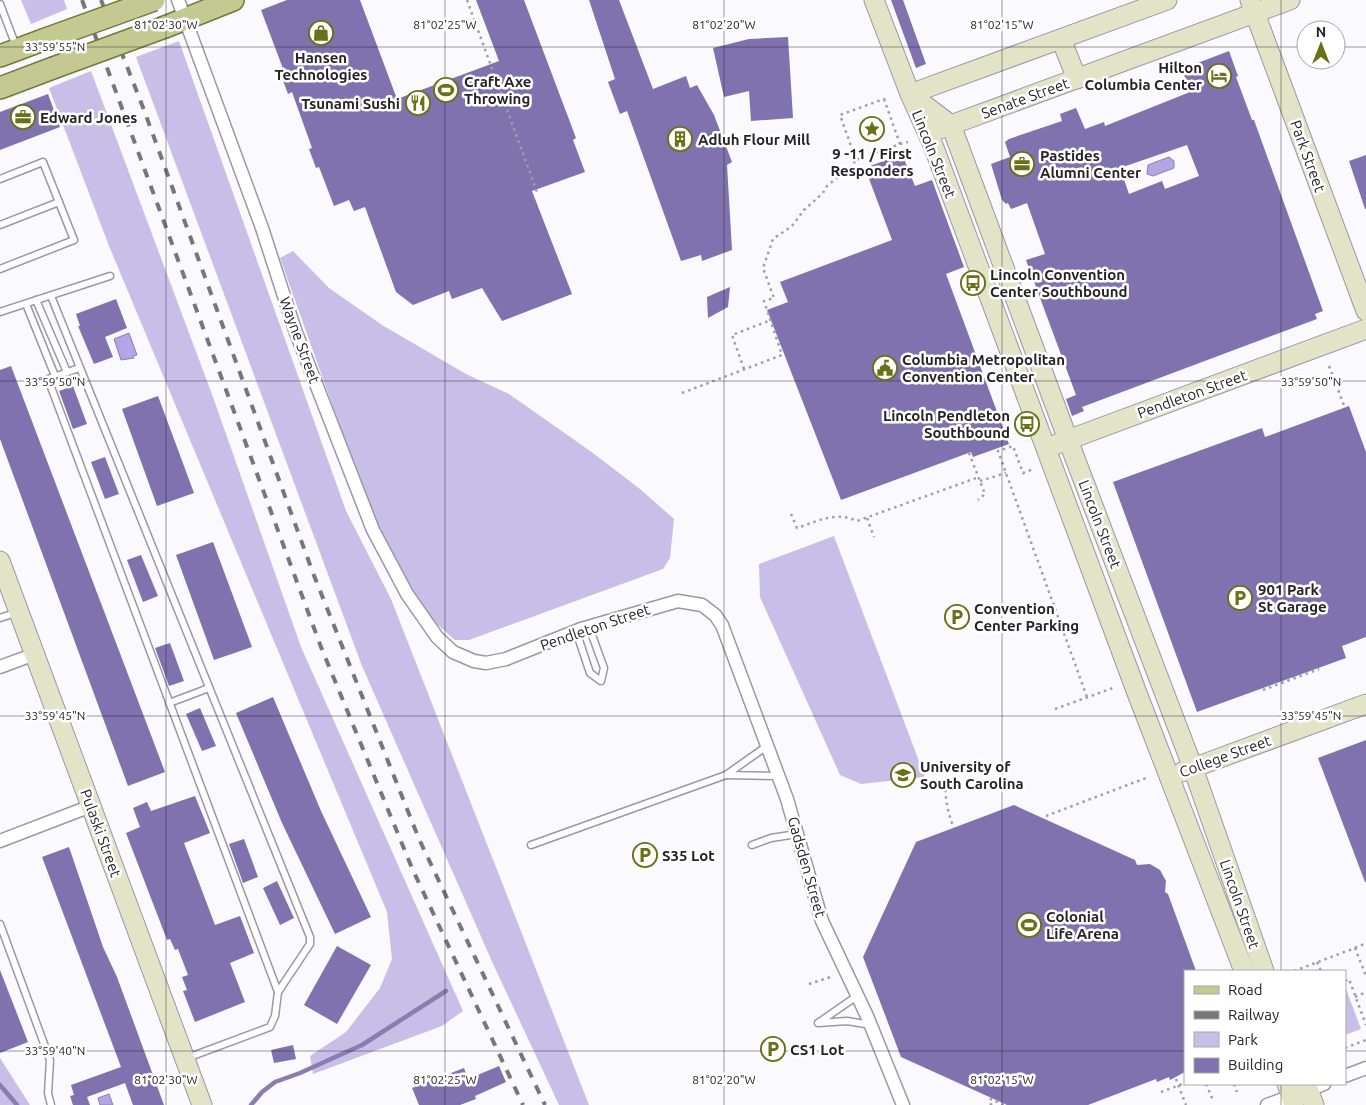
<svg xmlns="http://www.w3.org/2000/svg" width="1366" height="1105" font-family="Ubuntu,sans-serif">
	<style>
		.green { fill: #c8bfe9 }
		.water { fill: #b5a5e7; stroke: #8a7eae }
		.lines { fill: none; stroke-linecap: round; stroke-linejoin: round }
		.stream { stroke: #8a7eae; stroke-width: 4.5 }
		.building { fill: #8071af; fill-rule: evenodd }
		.lane-casing { stroke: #9b98a4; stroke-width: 9 }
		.street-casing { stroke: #9b98a4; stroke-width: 15 }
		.secondary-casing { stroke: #9b98a4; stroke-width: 21 }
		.primary-casing { stroke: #73783c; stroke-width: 24 }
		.path { stroke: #a09fa4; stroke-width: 2.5; stroke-dasharray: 2.5 4; stroke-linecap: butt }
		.lane { stroke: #fff; stroke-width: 6 }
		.street { stroke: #fff; stroke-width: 12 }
		.secondary { stroke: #e2e4c8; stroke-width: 19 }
		.primary { stroke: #c4c991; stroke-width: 21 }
		.rail { stroke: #77767b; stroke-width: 4; stroke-dasharray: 9 9; stroke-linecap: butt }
		.primary-bridge-casing { stroke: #73783c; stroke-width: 24; stroke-linecap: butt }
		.primary-bridge { stroke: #c4c991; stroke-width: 21 }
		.ticks { fill: none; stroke: #242328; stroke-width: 1; stroke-opacity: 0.45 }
		.labels { text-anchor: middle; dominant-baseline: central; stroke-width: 5; stroke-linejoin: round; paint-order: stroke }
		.poi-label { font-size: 15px; font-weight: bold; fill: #242328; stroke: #fff; text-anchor: start }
		.street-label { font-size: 15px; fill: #242328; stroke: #fff }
		.ticks-label { font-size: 12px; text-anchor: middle; fill: #242328; stroke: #fff; stroke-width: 5; stroke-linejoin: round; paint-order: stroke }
	</style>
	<rect width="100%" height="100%" fill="#faf9fe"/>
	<g class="green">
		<path d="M21 0H64L67 9 31 24Z"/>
		<path d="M179 41 346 511 391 599 589 1105H559L494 966 362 666 136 57Z"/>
		<path d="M91 71 213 397 301 647 463 1011 442 1026 313 1074 310 1056 346 1032 380 988 392 959 387 912 109 246 49 88Z"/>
		<path d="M293 251 329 288 382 325 466 374 509 394 593 453 640 489 674 519 670 558 663 569 469 640H455L422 611 384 541 339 424 280 258Z"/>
		<path d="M834 536 925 777 861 784 840 775 760 597 759 564Z"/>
		<path d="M1345 986 1361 1029 1345 1035Z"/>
		<path d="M0 1058 30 1105H0Z"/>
	</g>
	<g class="water">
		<path d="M1169 157 1174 161V168L1153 176 1147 174 1148 165Z"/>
		<path d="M129 333 137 355 133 356 134 358 121 360 114 339Z"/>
		<path d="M109 1094 113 1105H100L98 1098Z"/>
	</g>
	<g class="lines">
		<g class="stream">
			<path d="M0 1085 17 1105"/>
			<path d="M251 1105 262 1092 275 1082 300 1073 362 1045 446 991"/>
		</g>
	</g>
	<g class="building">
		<path d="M287 0H360L397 99 499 61 476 0H524L576 138 573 140 585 172 532 191 572 294 502 321 482 288 452 299 449 291 413 305 396 292 365 207 354 211 349 200 334 206 319 167 316 168 309 149 312 148 292 92 288 94 281 75 285 74 261 10Z"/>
		<path d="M589 0H619L653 89 686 76 690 88 697 85 714 115 732 162 727 165 732 250 702 261 701 255 681 261 627 111 620 114 608 82 615 79Z"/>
		<path d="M891 0H903L926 64 916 68Z"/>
		<path d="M788 37 793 118 751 121 749 91 724 97 713 48 749 39Z"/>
		<path d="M1229 51 1238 76 1236 77 1252 120H1254L1323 311 1315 314 1317 319 1082 407 1084 411 1072 416 1066 399 1076 395 1026 260 1045 254 1027 203 1011 209 1008 203 1006 204 1002 200 991 164 1010 157 1005 142 1009 139 1062 121 1060 114 1076 108 1085 129 1104 122 1105 126 1190 92 1182 69ZM1187 145 1199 176 1165 189 1162 181 1129 194 1120 168Z"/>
		<path d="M48 94 60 127 0 150V112Z"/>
		<path d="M902 154 915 186 932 180 964 267 946 274 1009 444 973 457 971 452 841 500 767 310 788 302 780 282 892 240 865 168Z"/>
		<path d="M1366 155V209H1365L1349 161Z"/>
		<path d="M730 287 728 307 708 318 707 297Z"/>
		<path d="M116 299 127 328 105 337 113 357 94 364 78 326H80L76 314Z"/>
		<path d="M11 366 165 772 128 786 0 439V370Z"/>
		<path d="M73 386 87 424 73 429 59 391Z"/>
		<path d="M158 396 194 493 157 506 122 409Z"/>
		<path d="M1349 406 1366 452V637L1342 646 1346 658 1197 712 1113 482 1262 428 1265 437Z"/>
		<path d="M105 457 119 494 105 499 91 462Z"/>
		<path d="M213 542 252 647 214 660 176 555Z"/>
		<path d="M141 555 158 596 143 602 127 560Z"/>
		<path d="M170 643 184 681 169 686 155 648Z"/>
		<path d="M273 697 321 811 371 917 335 934 282 823 236 713Z"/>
		<path d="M200 708 216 746 202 751 186 714Z"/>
		<path d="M1366 740V882H1365L1318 758Z"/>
		<path d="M195 796 210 833 184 843 215 925 240 916 254 953 230 963 245 1002 195 1022 183 991 187 990 182 977 188 975 178 949 175 950 170 939 167 940 126 833 140 827 133 808 147 802 151 811Z"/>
		<path d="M1014 805 1135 860 1137 865 1150 864 1160 870 1166 881 1165 892 1168 894 1196 971H1185V1072L1170 1080 1169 1077 1157 1082 1156 1079 1088 1105H1007L901 1057 863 957 916 842Z"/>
		<path d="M244 839 258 877 243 883 229 844Z"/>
		<path d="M69 847 103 947 117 977 164 1105H133L125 1083 87 1097 90 1105H73L70 1096 74 1095 71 1085 121 1067 42 857Z"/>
		<path d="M277 881 294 918 280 925 263 888Z"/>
		<path d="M337 946 371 965 337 1024 304 1005Z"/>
		<path d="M0 970 28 1042 0 1053Z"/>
		<path d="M293 1045 296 1059 274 1063 271 1050Z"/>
		<path d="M499 1066 506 1082 475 1096 476 1099 460 1105H419L412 1088 464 1068 468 1079Z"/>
	</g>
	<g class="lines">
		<defs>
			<g id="lane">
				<path d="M0 4 16 46"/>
				<path d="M0 179 43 162 74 240 0 269"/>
				<path d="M0 225 59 202"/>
				<path d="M51 296 310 937V944L278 992 275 1016 270 1027 187 1058"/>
				<path d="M36 300 67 372"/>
				<path d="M26 304 55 376"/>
				<path d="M0 312 110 276"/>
				<path d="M79 368 48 379 278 992"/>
				<path d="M0 618 18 612"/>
				<path d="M576 631 590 673 601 681 604 668 589 627"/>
				<path d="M169 703 209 688"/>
				<path d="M767 746 726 775 778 776"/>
				<path d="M531 845 726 775"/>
				<path d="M752 845 771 838 797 834"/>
				<path d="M0 924 50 1060 48 1093 51 1105"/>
				<path d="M857 996 818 1023 847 1021 871 1025"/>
			</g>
			<g id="street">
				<path d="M178 0 262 228 295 330 373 530 407 594 437 637 453 652 474 661 486 663 506 659 581 629 678 601 702 605 715 615 722 625 787 799 822 921 867 1016 903 1105"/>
				<path d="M0 667 35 654"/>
				<path d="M0 841 91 806"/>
				<path d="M1345 1076 1366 1068"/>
				<path d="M1267 1105 1324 1084"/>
			</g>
			<g id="secondary">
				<path d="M874 0 910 94 933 145 1137 693 1244 971"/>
				<path d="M1250 0 1366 311"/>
				<path d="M1061 39 1077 79"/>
				<path d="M910 94 1167 0"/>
				<path d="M911 95 951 125 1068 440 1193 768 1264 971"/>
				<path d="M940 129 1290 0"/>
				<path d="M1057 444 1366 329"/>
				<path d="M0 561 202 1105"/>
				<path d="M1182 772 1366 704"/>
				<path d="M1287 1084 1294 1105"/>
				<path d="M1306 1084 1314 1105"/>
			</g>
			<g id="primary">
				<path d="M165 27 233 0"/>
				<path d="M0 56 43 40"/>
				<path d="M0 88 53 68"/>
			</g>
		</defs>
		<use href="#lane" class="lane-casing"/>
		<use href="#street" class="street-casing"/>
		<use href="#secondary" class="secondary-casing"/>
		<use href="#primary" class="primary-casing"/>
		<g class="path">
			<path d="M467 0 537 192"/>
			<path d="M884 99 900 144 856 160 840 115Z"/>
			<path d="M900 144 908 142"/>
			<path d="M1329 366 1345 408"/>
			<path d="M744 369 732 335 771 320"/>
			<path d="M682 393 782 355 764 301 774 298 763 268 773 239 792 226 804 210 823 193 827 186 838 177 839 171 851 167 856 160"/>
			<path d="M969 453 985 494 978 500"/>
			<path d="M1031 470 1023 473 1013 446 998 451 1087 697"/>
			<path d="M980 481 1006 473"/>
			<path d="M791 514 797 528C818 521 836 511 857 521L979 477"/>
			<path d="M867 518 874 537"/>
			<path d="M1263 690 1319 669"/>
			<path d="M1055 709 1113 688"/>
			<path d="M949 764C943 787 945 806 954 828"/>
			<path d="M1046 816 1146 778"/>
			<path d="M1355 948 1366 943"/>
			<path d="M1317 962 1321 971"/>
			<path d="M1294 971 1355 948 1366 976"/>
			<path d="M1345 981 1349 979 1366 1025"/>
			<path d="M809 984 834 976"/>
			<path d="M1355 997 1366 992"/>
			<path d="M1345 1048 1366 1040"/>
			<path d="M1176 1079 1186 1105"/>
			<path d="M1206 1084 1213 1100"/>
			<path d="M1234 1084 1237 1092"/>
			<path d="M1161 1092 1185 1083"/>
			<path d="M992 1105 989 1103 991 1099 1004 1105"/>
		</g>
		<use href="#lane" class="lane"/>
		<use href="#street" class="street"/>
		<use href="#secondary" class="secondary"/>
		<use href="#primary" class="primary"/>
		<g class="rail">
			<path d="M82 0 321 647 412 868 523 1105"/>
			<path d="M101 0 144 110 313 573 419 839 545 1105"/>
		</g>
		<defs>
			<g id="primary-bridge">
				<path d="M43 40 154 0"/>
				<path d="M53 68 165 27"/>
			</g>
		</defs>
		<use href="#primary-bridge" class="primary-bridge-casing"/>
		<use href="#primary-bridge" class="primary-bridge"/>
	</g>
	<path class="ticks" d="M166 0V1105M445 0V1105M724 0V1105M1002 0V1105M1281 0V971M0 47H1306M1336 47H1366M0 381H1366M0 716H1366M0 1051H1185M1345 1051H1366M1281 1084V1105"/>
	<defs>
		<symbol id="shop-ring" viewBox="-11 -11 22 22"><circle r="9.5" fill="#fff" stroke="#697016" stroke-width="1.5"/><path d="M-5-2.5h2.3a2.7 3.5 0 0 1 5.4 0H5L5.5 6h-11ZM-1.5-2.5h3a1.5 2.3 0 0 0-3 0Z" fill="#697016"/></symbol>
		<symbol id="hotel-ring" viewBox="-11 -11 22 22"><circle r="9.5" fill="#fff" stroke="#697016" stroke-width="1.5"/><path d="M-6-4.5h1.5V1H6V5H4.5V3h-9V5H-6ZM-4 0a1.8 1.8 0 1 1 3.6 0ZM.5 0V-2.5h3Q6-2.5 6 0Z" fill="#697016"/></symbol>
		<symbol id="stadium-ring" viewBox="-11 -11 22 22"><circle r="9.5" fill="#fff" stroke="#697016" stroke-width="1.5"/><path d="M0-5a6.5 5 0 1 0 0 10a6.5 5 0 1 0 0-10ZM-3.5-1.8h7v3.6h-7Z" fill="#697016"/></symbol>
		<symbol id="restaurant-ring" viewBox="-11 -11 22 22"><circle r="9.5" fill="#fff" stroke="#697016" stroke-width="1.5"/><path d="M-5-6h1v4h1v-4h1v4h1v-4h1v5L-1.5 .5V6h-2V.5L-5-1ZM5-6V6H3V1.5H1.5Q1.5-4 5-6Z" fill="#697016"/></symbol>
		<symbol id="office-ring" viewBox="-11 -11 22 22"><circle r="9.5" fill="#fff" stroke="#697016" stroke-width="1.5"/><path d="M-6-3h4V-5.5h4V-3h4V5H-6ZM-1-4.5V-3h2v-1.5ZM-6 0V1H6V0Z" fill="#697016"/></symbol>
		<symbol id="sight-ring" viewBox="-11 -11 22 22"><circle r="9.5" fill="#fff" stroke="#697016" stroke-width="1.5"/><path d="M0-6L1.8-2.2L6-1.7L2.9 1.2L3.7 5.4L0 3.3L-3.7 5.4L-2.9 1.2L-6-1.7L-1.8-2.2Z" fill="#697016"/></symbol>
		<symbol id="building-ring" viewBox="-11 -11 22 22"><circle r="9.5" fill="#fff" stroke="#697016" stroke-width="1.5"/><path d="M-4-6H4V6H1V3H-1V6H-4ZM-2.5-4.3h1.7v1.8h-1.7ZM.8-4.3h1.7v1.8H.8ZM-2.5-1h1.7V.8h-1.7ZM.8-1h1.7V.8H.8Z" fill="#697016"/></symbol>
		<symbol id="bus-ring" viewBox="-11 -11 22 22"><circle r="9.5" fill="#fff" stroke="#697016" stroke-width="1.5"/><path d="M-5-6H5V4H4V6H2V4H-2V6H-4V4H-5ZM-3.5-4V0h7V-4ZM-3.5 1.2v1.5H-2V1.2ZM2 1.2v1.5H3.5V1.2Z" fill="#697016"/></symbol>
		<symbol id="civic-ring" viewBox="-11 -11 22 22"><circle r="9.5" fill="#fff" stroke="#697016" stroke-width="1.5"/><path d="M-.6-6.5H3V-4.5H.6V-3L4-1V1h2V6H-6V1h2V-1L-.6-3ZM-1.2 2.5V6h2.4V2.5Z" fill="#697016"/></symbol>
		<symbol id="parking-ring" viewBox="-11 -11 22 22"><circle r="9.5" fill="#fff" stroke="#697016" stroke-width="1.5"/><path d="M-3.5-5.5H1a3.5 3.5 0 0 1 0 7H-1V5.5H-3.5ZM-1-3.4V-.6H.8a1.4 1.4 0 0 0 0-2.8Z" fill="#697016"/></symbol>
		<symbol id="university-ring" viewBox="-11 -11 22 22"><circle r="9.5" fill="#fff" stroke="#697016" stroke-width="1.5"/><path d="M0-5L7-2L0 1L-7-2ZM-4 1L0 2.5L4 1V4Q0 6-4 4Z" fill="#697016"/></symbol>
	</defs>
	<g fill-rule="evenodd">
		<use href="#shop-ring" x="307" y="19" width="28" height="28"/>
		<use href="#hotel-ring" x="1205" y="62" width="28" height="28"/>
		<use href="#stadium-ring" x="432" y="76" width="28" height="28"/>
		<use href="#restaurant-ring" x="404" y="89" width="28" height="28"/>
		<use href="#office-ring" x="9" y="103" width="28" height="28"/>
		<use href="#sight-ring" x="858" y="115" width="28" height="28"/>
		<use href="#building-ring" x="666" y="125" width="28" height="28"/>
		<use href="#office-ring" x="1008" y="150" width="28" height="28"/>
		<use href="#bus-ring" x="959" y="269" width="28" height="28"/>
		<use href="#civic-ring" x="871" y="354" width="28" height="28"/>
		<use href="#bus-ring" x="1013" y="410" width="28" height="28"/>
		<use href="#parking-ring" x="1226" y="584" width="28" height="28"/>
		<use href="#parking-ring" x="943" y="603" width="28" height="28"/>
		<use href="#university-ring" x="889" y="761" width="28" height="28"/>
		<use href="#parking-ring" x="631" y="841" width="28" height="28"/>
		<use href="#stadium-ring" x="1015" y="911" width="28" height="28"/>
		<use href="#parking-ring" x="759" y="1035" width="28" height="28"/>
	</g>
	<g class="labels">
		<g class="poi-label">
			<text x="321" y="57" text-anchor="middle">Hansen<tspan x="321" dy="17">Technologies</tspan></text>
			<text x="1202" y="67" text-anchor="end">Hilton<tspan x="1202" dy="17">Columbia Center</tspan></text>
			<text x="464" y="81">Craft Axe<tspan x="464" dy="17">Throwing</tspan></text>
			<text x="400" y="103" text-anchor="end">Tsunami Sushi</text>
			<text x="40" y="117">Edward Jones</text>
			<text x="698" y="139">Adluh Flour Mill</text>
			<text x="872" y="153" text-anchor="middle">9 -11 / First<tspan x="872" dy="17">Responders</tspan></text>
			<text x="1040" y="155">Pastides<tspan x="1040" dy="17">Alumni Center</tspan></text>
			<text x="990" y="274">Lincoln Convention<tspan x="990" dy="17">Center Southbound</tspan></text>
			<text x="902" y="359">Columbia Metropolitan<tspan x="902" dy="17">Convention Center</tspan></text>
			<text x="1010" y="415" text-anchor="end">Lincoln Pendleton<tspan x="1010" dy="17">Southbound</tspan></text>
			<text x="1258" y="589">901 Park<tspan x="1258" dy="17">St Garage</tspan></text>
			<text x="974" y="608">Convention<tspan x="974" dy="17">Center Parking</tspan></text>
			<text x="920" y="766">University of<tspan x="920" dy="17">South Carolina</tspan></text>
			<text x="662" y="855">S35 Lot</text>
			<text x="1046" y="916">Colonial<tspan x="1046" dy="17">Life Arena</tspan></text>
			<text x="790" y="1049">CS1 Lot</text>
		</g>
		<g class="street-label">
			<text transform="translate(1025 98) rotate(-20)">Senate Street</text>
			<text transform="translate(934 154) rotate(68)">Lincoln Street</text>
			<text transform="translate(1308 156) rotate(70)">Park Street</text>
			<text transform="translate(300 340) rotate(70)">Wayne Street</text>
			<text transform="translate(1192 394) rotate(-20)">Pendleton Street</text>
			<text transform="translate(1100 524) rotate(69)">Lincoln Street</text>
			<text transform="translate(595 627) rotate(-19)">Pendleton Street</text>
			<text transform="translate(1225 756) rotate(-20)">College Street</text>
			<text transform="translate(101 833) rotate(70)">Pulaski Street</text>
			<text transform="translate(807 867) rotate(74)">Gadsden Street</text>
			<text transform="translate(1240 904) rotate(71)">Lincoln Street</text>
		</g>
	</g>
	<g class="ticks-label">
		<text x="166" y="29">81°02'30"W</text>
		<text x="445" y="29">81°02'25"W</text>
		<text x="724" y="29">81°02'20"W</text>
		<text x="1002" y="29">81°02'15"W</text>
		<text x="55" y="51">33°59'55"N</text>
		<text x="55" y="386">33°59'50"N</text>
		<text x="1311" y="386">33°59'50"N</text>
		<text x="55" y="720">33°59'45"N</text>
		<text x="1311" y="720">33°59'45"N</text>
		<text x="55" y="1055">33°59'40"N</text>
		<text x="166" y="1084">81°02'30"W</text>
		<text x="445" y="1084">81°02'25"W</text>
		<text x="724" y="1084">81°02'20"W</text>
		<text x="1002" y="1084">81°02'15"W</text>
	</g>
	<rect x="1184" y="970" width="162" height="115" fill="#ffffff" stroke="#a7a7a9"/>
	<rect x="1194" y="986" width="25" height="8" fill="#c4c991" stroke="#a7a7a9"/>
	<text x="1228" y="995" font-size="15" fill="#242328">Road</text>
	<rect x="1194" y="1011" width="25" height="8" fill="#77767b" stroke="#a7a7a9"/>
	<text x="1228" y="1020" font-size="15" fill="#242328">Railway</text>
	<rect x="1194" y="1032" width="25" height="15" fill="#c8bfe9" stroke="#a7a7a9"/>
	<text x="1228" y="1045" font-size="15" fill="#242328">Park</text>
	<rect x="1194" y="1058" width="25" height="15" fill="#8071af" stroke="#a7a7a9"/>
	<text x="1228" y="1070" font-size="15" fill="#242328">Building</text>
	<g transform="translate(1321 45)"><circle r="24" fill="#ffffff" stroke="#a7a7a9"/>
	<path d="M0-4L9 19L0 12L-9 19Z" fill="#697016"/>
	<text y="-8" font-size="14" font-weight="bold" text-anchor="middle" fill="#242328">N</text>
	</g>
</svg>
